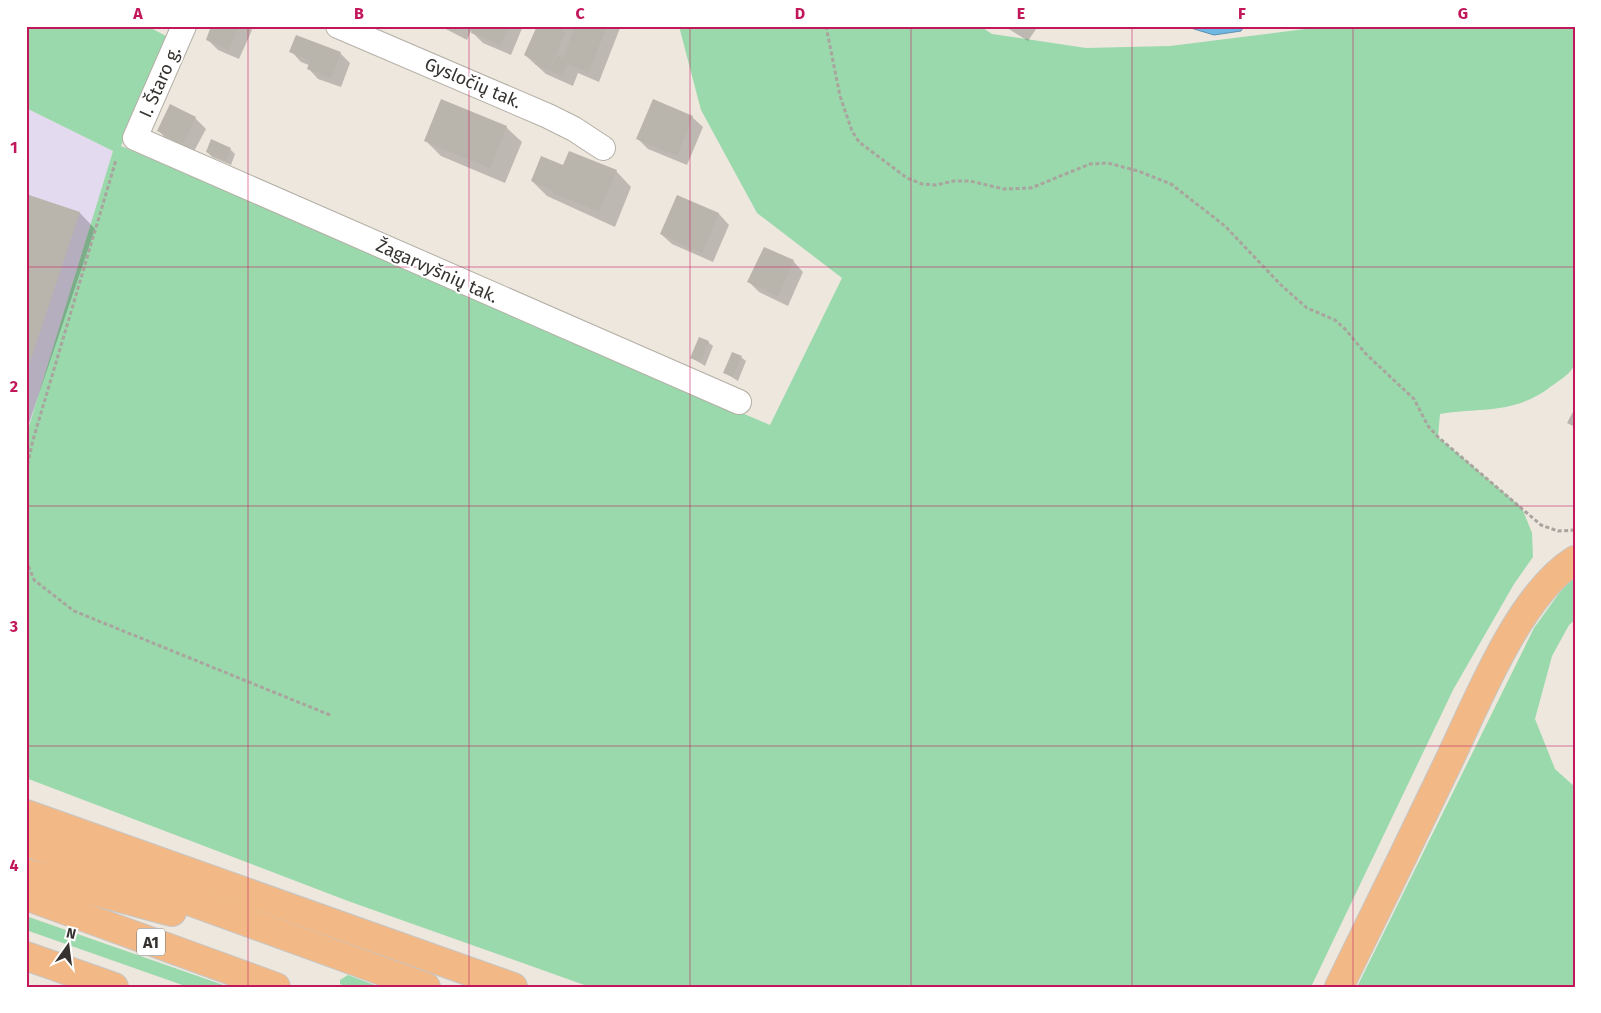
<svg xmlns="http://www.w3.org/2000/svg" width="1601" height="1013" font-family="'Fira Sans',sans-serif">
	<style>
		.commercial { fill: #e3daef }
		.green { fill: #9ad9ac }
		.water { fill: #6fb8e4; stroke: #5e90ae }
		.shadow { fill: #0003 }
		.building { fill: #bab5ac }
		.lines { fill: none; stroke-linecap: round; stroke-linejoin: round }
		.street-casing { stroke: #b4afa6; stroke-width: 26 }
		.highway-casing { stroke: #c6c6c5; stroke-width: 30 }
		.path { stroke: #a9a49d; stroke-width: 3; stroke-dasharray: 4 2.5; stroke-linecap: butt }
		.street { stroke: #fff; stroke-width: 24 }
		.highway { stroke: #f2b987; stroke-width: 28 }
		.grid { fill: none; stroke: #c2185b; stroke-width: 1; stroke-opacity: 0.55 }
		.labels { text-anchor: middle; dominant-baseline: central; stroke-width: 4; stroke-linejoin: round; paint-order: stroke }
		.shield { fill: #fff; stroke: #72706d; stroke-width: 1 }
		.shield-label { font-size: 16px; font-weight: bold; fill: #35322f }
		.street-label { font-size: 18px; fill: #35322f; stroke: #fff }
		.neatline { fill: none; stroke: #c2185b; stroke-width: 2 }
		.grid-label { font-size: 16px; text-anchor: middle; font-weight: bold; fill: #c2185b }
	</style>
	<rect width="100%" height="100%" fill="#ede7de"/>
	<path class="commercial" d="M26 108 113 151 26 436Z"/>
	<g class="green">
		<path d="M26 26H147L166 36 121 146 770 425 842 278 757 213 701 110 679 26H980L992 34 1086 48 1170 46 1329 26H1575V364C1570 374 1562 379 1553 385 1515 415 1484 407 1440 414L1438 437 1522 508 1532 533 1533 557 1514 584 1453 690 1311 987H590L348 901 26 778V436L113 151 26 108Z"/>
		<path d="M1575 578V620L1569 625 1552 656 1535 719 1555 769 1575 787V987H1357L1534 628 1565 585Z"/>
		<path d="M26 916 229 987H188L26 930Z"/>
		<path d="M348 975 380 987 344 986 340 984V980Z"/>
	</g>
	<path class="water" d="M1184 26H1244L1241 31 1214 35Z"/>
	<g class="shadow">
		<path d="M213 26H248L252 30 239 59 218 50 207 39Z"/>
		<path d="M440 26H523L511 55 483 43 471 31 467 40Z"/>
		<path d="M538 26H618L620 28 599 82 578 73 573 86 546 74 536 65 525 55Z"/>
		<path d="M1004 26H1038L1028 41Z"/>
		<path d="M291 51 340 53 350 63 341 87 318 79 308 68 309 65 301 62Z"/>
		<path d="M171 106 195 118 206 129 193 153 168 141 158 130Z"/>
		<path d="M692 117 703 127 687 165 648 149 638 139Z"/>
		<path d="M506 127 522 142 505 183 441 156 426 141Z"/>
		<path d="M230 149 235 154 231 165 212 157 207 152Z"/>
		<path d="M564 167 616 171 631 187 615 227 547 196 532 181Z"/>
		<path d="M26 195 80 213 95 229 26 432Z"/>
		<path d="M678 196 719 214 729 225 713 262 672 244 661 234Z"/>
		<path d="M793 261 803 272 788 306 759 292 749 282Z"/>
		<path d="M708 342 713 346 705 366 692 358Z"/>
		<path d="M741 357 746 361 738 381 725 373Z"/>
	</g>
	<g class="building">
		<path d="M211 26H239L229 50 206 40Z"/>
		<path d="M446 26H459L457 31Z"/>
		<path d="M474 26H509L501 45 471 33Z"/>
		<path d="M537 26H564L562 32 565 33 549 71 535 64 536 61 524 55Z"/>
		<path d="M575 26H607L589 72 567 64 562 76 550 71 557 55 563 58Z"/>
		<path d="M296 35 341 52 331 78 307 69 310 60 289 52Z"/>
		<path d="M441 99 507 126 490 168 424 141Z"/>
		<path d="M653 99 693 116 677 156 636 139Z"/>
		<path d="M170 104 196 117 183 144 157 131Z"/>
		<path d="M211 139 231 148 226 161 206 152Z"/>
		<path d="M569 151 617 170 599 212 552 193 553 191 531 181 541 156 563 165Z"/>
		<path d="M26 194 80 212 27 371H26Z"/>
		<path d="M677 195 719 213 702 253 660 234Z"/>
		<path d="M764 247 794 260 778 296 747 282Z"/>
		<path d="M699 337 709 341 700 362 690 358Z"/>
		<path d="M732 352 742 356 733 377 723 373Z"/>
		<path d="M1575 408V427L1567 423Z"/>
	</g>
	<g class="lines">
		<defs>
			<g id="street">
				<path d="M184 26 135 138 739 402"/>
				<path d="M338 26 548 116 574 129 603 148"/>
			</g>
			<g id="highway">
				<path d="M26 814 513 987"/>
				<path d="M26 842 426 987"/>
				<path d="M26 873 172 912"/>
				<path d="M26 896 276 987"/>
				<path d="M26 956 114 987"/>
				<path d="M1339 987C1375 914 1410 842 1445 769 1475 708 1517 596 1575 560"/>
			</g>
		</defs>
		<use href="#street" class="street-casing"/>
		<use href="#highway" class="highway-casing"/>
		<g class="path">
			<path d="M826 26 840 96 852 131 859 142 907 178 922 184 936 185 954 181H970L1004 189 1031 188 1090 164 1108 163 1138 171 1171 184 1225 226 1281 285 1307 308 1335 320 1346 330 1365 353 1414 399 1428 426 1438 437 1541 525 1558 531 1575 530"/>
			<path d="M26 471 33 440 116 160"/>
			<path d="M26 560 34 580 74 611 330 715"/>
		</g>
		<use href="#street" class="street"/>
		<use href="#highway" class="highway"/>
	</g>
	<path class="grid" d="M248 26V987M469 26V987M690 26V987M911 26V987M1132 26V987M1353 26V987M26 267H1575M26 506H1575M26 746H1575"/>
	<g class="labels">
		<rect class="shield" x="137" y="928.5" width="28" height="27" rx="4"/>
		<g class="shield-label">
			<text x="151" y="942">A1</text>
		</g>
		<g class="street-label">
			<text transform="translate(160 82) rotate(-66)">I. Štaro g.</text>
			<text transform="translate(473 83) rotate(23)">Gysločių tak.</text>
			<text transform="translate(437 271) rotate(24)">Žagarvyšnių tak.</text>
		</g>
	</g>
	<rect width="1601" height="1013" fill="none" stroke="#ffffff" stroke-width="55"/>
	<g transform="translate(68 946) rotate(14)" stroke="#ffffff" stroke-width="4" paint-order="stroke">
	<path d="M0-4L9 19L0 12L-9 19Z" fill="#35322f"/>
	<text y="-8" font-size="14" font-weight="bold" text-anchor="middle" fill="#35322f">N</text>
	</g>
	<rect x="28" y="28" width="1546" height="958" class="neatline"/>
	<g class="grid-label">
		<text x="138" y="19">A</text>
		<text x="359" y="19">B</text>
		<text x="580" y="19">C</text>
		<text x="800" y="19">D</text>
		<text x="1021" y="19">E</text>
		<text x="1242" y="19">F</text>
		<text x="1463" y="19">G</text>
		<text x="14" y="153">1</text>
		<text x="14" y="392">2</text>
		<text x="14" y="632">3</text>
		<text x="14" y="871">4</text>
	</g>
</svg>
